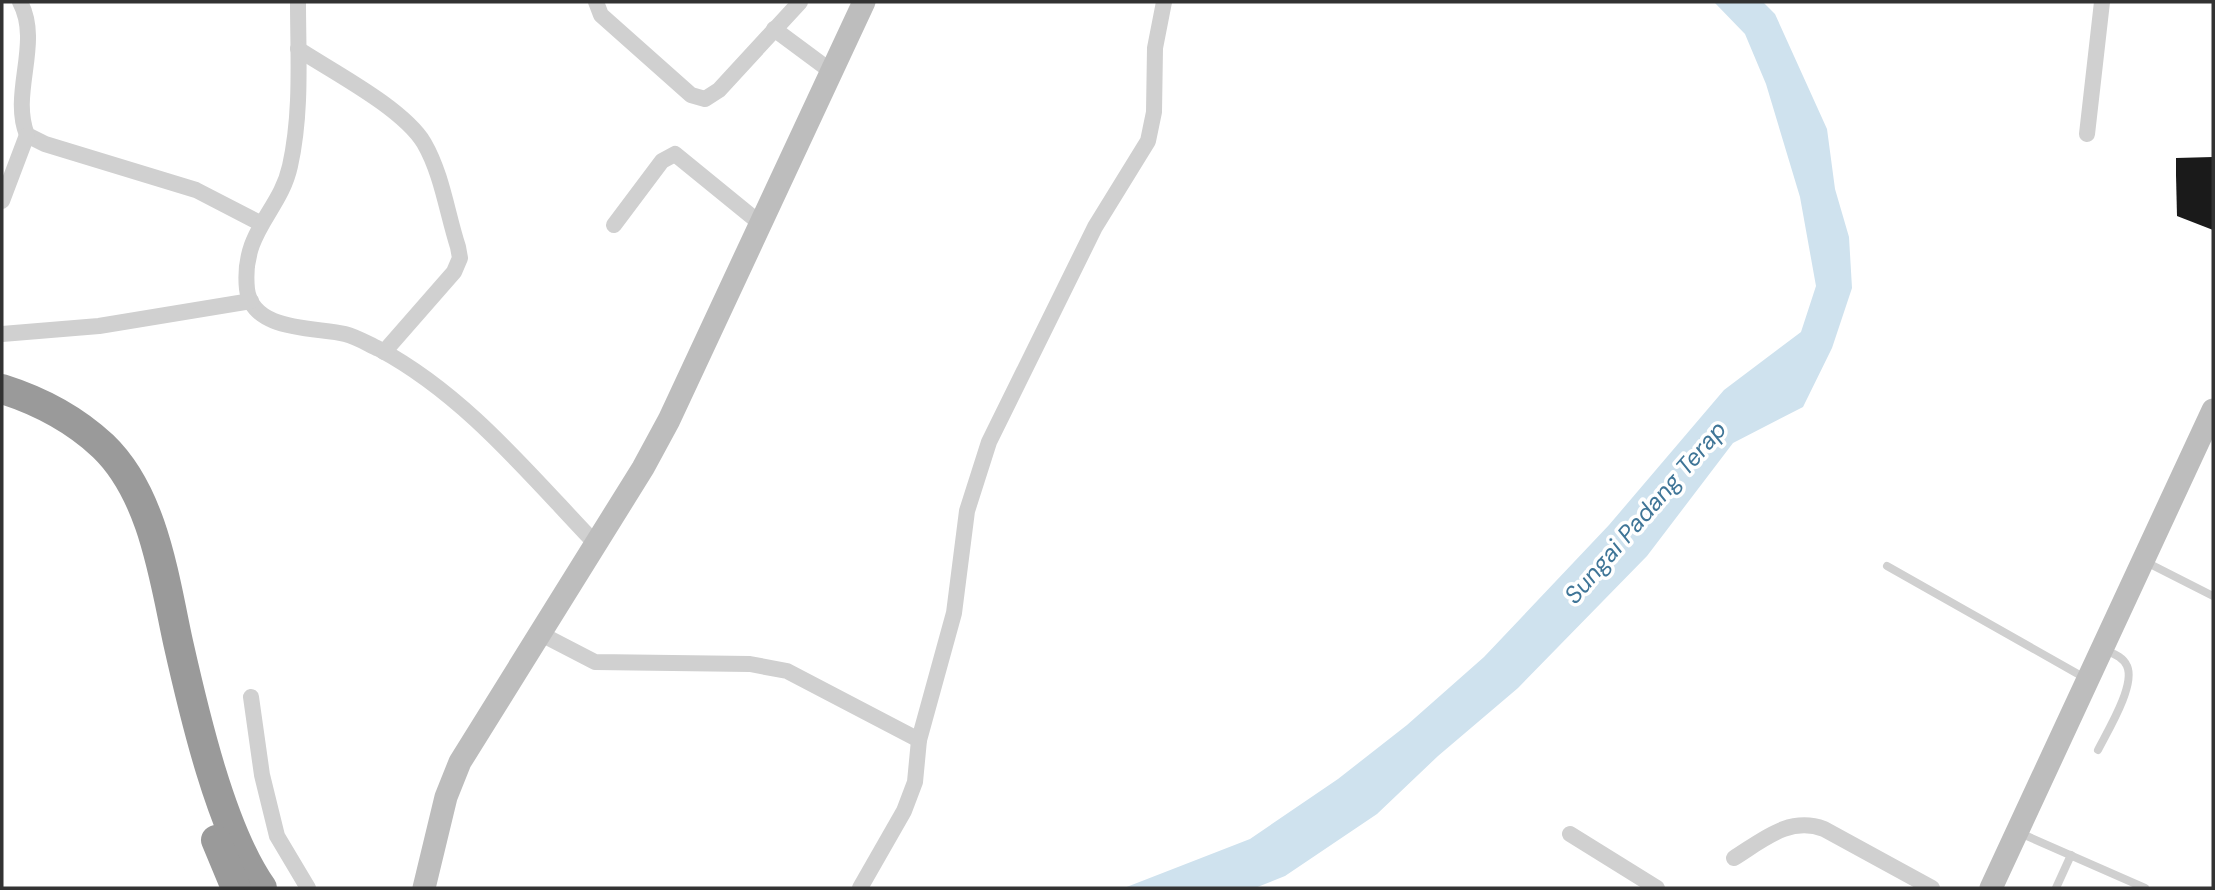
<svg xmlns="http://www.w3.org/2000/svg" width="2215" height="890" font-family="'DM Sans',sans-serif">
	<style>
		.water { fill: #cfe2ee }
		.building { fill: #1a1a1a }
		.lines { fill: none; stroke-linecap: round; stroke-linejoin: round }
		.lane { stroke: #d0d0d0; stroke-width: 8 }
		.street { stroke: #d0d0d0; stroke-width: 16 }
		.secondary { stroke: #bdbdbd; stroke-width: 23 }
		.highway { stroke: #9a9a9a; stroke-width: 30 }
		.labels { text-anchor: middle; dominant-baseline: central; stroke-width: 7; stroke-linejoin: round; paint-order: stroke }
		.water-label { font-size: 24px; font-style: italic; fill: #3f7597; stroke: #fff }
	</style>
	<rect width="100%" height="100%" fill="#fff"/>
	<path class="water" d="M1714 2H1763L1775 14 1827 129 1835 189 1849 237 1852 288 1832 348 1803 407 1733 443 1647 556 1518 688 1438 756 1377 814 1285 876 1255 888H1124L1250 839 1338 779 1407 725 1484 657 1609 525 1724 390 1801 332 1816 286 1800 197 1766 84 1745 34Z"/>
	<path class="building" d="M2213 157V230L2177 216 2176 175V158Z"/>
	<g class="lines">
		<g class="lane">
			<path d="M2146 562 2213 596"/>
			<path d="M1887 566 2085 678"/>
			<path d="M2098 750C2107 732 2136 685 2127 666 2123 657 2114 654 2105 650"/>
			<path d="M2020 833 2145 888"/>
			<path d="M2056 888 2071 855"/>
		</g>
		<g class="street">
			<path d="M20 2C42 43 10 93 27 135L45 144 196 190 260 223"/>
			<path d="M298 2C298 55 302 113 290 166 280 212 241 231 247 289 252 332 316 327 345 334 357 337 368 344 379 349 465 395 529 474 595 543"/>
			<path d="M596 2 601 15 691 95 705 99 719 90 800 2"/>
			<path d="M774 29 832 72"/>
			<path d="M298 49C333 72 403 108 424 143 442 174 447 213 458 247L460 258 454 272 384 352"/>
			<path d="M2087 134 2102 2"/>
			<path d="M2 201 27 135"/>
			<path d="M614 225 662 161 675 154 761 224"/>
			<path d="M2 334 99 326 251 301"/>
			<path d="M539 633 595 662 750 664 787 671 919 740"/>
			<path d="M251 697 262 775 277 836 308 888"/>
			<path d="M1570 834 1657 888"/>
			<path d="M1734 858C1763 840 1789 816 1824 829L1932 888"/>
			<path d="M860 888 904 811 915 782 919 740 954 613 967 511 989 442 1095 227 1148 141 1154 112 1155 48 1164 2"/>
		</g>
		<g class="secondary">
			<path d="M424 888 446 797 460 762 643 468 669 420 864 2"/>
			<path d="M1991 888 2213 410"/>
		</g>
		<g class="highway">
			<path d="M2 389C40 401 73 418 103 446 153 494 164 577 178 642 194 713 221 830 262 888"/>
			<path d="M216 840 236 888"/>
		</g>
	</g>
	<g class="labels">
		<g class="water-label">
			<text transform="translate(1645 512) rotate(-49)">Sungai Padang Terap</text>
		</g>
	</g>
	<rect width="2215" height="890" fill="none" stroke="#333333" stroke-width="7"/>
</svg>
